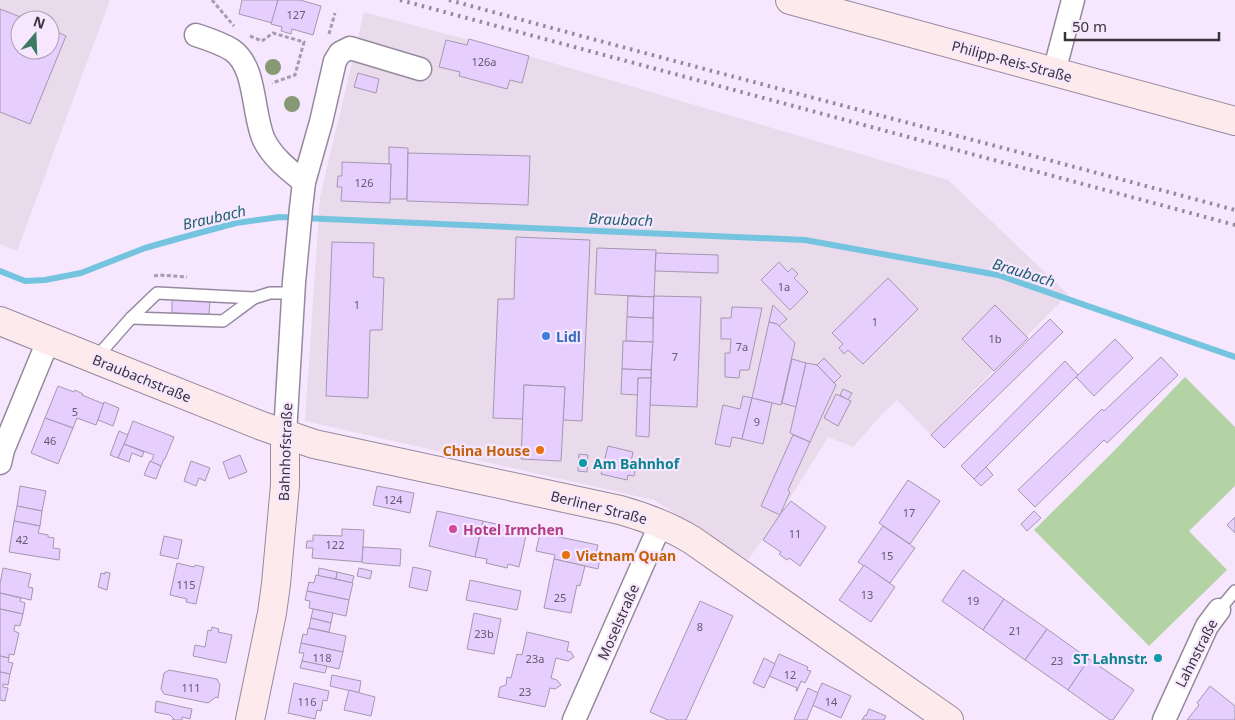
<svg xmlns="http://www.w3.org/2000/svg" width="1235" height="720" font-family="'Noto Sans',sans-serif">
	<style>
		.commercial { fill: #e9dbec; fill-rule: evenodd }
		.green { fill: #b4d3a4 }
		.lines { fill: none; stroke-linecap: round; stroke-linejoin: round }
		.stream { stroke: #74c4df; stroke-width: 6 }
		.building { fill: #e6cefe; stroke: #a398ae }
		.lane-casing { stroke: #96899d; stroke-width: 14 }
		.street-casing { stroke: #96899d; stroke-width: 25 }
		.secondary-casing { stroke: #96899d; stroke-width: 30 }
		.path { stroke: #a79bad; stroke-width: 3; stroke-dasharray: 4 2.5; stroke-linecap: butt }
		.lane { stroke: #fff; stroke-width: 11 }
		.street { stroke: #fff; stroke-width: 22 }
		.secondary { stroke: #fceaed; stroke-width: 28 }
		.rail { stroke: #948a9a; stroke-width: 4; stroke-dasharray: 2.5 5; stroke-linecap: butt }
		.tree { fill: #869874 }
		.shop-dot { fill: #3f7fe0; stroke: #f6e7fe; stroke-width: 2 }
		.food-dot { fill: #e8710a; stroke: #f6e7fe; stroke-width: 2 }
		.culture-dot { fill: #0f9aa8; stroke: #f6e7fe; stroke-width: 2 }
		.hotel-dot { fill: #d1479c; stroke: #f6e7fe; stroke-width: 2 }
		.labels { text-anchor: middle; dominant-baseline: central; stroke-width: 4.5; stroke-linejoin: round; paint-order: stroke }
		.number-label { font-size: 11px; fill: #645a6c }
		.street-label { font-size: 14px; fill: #39333c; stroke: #f6e7fe }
		.shop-label { font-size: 14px; font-weight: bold; fill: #366cbe; stroke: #f6e7fe; text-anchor: start }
		.food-label { font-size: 14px; font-weight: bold; fill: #c56008; stroke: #f6e7fe; text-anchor: end }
		.culture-label { font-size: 14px; font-weight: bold; fill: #0d838f; stroke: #f6e7fe; text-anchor: start }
		.hotel-label { font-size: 14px; font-weight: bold; fill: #b23c85; stroke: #f6e7fe; text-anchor: start }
		.water-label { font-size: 15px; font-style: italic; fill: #1e5e71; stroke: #f6e7fe }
	</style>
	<rect width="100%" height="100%" fill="#f6e7fe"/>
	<g class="commercial">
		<path d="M0 0H110L17 251 0 244ZM20 20H50V50H20Z"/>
		<path d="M364 12 529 56 948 180 1068 294 931 435 897 400 884 412 853 447 828 437 781 513 748 560 654 500 305 421 320 197Z"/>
	</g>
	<path class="green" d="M1185 377 1235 427V486L1189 531 1227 570 1149 646 1034 530 1111 454Z"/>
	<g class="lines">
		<path class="stream" d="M0 271 25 281 45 280 81 273 145 248 184 237 236 223 280 217 805 240 998 275 1235 357"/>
	</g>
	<g class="building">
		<path d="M242 0H278L272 23 239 14Z"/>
		<path d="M278 0H300L321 6 313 35 292 29 291 34 281 31 282 27 271 24Z"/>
		<path d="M0 9 28 20H20V50H50V29L66 36 30 124 0 112Z"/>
		<path d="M469 39 529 56 522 83 510 80 507 89 459 76 460 72 439 67 446 40 467 45Z"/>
		<path d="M358 73 379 79 376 93 354 87Z"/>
		<path d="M389 147 408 148 407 199H390L391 164H389Z"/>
		<path d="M408 153 530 156 528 205 407 201Z"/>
		<path d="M342 162 391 164 390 203 341 201 342 187H337L338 176H342Z"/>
		<path d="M516 237 590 240 582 421 563 420 565 387 524 385 523 419 493 418 498 299H514Z"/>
		<path d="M332 242 374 243 373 277 384 278 382 330H370L368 398 326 396Z"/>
		<path d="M597 248 656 250 654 297 595 294Z"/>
		<path d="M656 253 718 255V273L655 271Z"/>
		<path d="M779 262 788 272 792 268 798 274 794 278 808 292 790 310 761 280Z"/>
		<path d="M888 278 918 309 863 364 848 350 844 354 839 348 843 344 832 333Z"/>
		<path d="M628 296 654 297 653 318 627 317Z"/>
		<path d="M654 296 701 297 697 407 650 405Z"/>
		<path d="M172 297 210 299 209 315 172 313Z"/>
		<path d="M773 305 787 319 779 326 777 324 769 322Z"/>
		<path d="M995 305 1028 338 994 371 962 339Z"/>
		<path d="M732 307 762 308 749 370H740L739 378 725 377V353H730L731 339H721V318H731Z"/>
		<path d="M627 317 653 318V342L626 341Z"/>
		<path d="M1050 319 1063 332 944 448 931 435Z"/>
		<path d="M769 322 777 324 795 343 781 405 752 398Z"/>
		<path d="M1115 339 1133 358 1094 396 1076 377Z"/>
		<path d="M623 341 653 342 651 370 622 369Z"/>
		<path d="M1161 357 1178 375 1107 443 1104 440 1035 507 1018 490 1102 409 1104 411Z"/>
		<path d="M824 358 841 376 834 383 817 365Z"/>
		<path d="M792 359 806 363 796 407 782 403Z"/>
		<path d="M1065 361 1078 375 974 479 961 466Z"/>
		<path d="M806 363 817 365 836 385 810 442 790 433Z"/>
		<path d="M622 369 651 370V378H638V395L621 394Z"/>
		<path d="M638 378H651L649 437 636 436Z"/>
		<path d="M524 385 565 387 561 461 521 459Z"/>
		<path d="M58 386 74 392 75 390 83 394 82 395 104 404 96 425 77 418 73 428 45 418Z"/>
		<path d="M843 389 852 393 848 400 840 395Z"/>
		<path d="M836 394 851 401 838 426 824 418Z"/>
		<path d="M743 396 752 398 742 439 732 437 730 447 715 444 723 405 740 409Z"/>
		<path d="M752 398 772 403 763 444 742 439Z"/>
		<path d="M104 402 119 408 113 426 98 420Z"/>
		<path d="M45 418 73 428 58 464 31 453Z"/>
		<path d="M133 421 174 437 165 459H164L161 466 151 462 154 455 124 444Z"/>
		<path d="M119 431 128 435 118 458 110 455Z"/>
		<path d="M793 435 810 442 788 490 790 492 780 515 761 506Z"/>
		<path d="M124 444 144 452 142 457 132 453 129 462 118 458Z"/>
		<path d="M608 446 633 452 631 462 637 463 634 476 628 475 627 480 601 474Z"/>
		<path d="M579 454 588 455 587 472 578 471Z"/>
		<path d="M240 455 247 472 229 479 223 462Z"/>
		<path d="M150 461 161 466 156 479 144 475Z"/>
		<path d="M191 461 210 468 205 481 199 478 196 486 184 481Z"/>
		<path d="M986 467 993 475 981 486 974 479Z"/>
		<path d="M908 480 940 501 910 544 879 523Z"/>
		<path d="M20 486 46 491 42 511 17 506Z"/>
		<path d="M377 486 414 493 410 513 373 505Z"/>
		<path d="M791 501 826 527 800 566 789 558 787 560 779 554 781 552 763 540 781 513Z"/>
		<path d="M17 506 42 511 40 526 14 521Z"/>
		<path d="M437 511 483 521 475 557 429 546Z"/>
		<path d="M1034 511 1041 518 1027 531 1021 524Z"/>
		<path d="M1235 517V533L1227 525Z"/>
		<path d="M14 521 40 526 38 533 48 535V537L54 538 53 548 60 549 59 560 9 552Z"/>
		<path d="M483 521 527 531 519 567 508 564 507 568 486 563 487 559 475 557Z"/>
		<path d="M883 526 915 548 890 583 858 562Z"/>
		<path d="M342 529 364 530 362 562 312 558 313 548H306L307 541H313V535L342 536Z"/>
		<path d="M540 533 598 545 596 553 601 554 598 569 554 559 555 555 536 551Z"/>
		<path d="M164 536 182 540 178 559 160 555Z"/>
		<path d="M363 547 401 549 400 566 363 563 362 562Z"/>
		<path d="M554 559 585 566 580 586 577 585 571 613 544 608Z"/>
		<path d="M177 563 194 567 195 565 204 567 196 604 186 602 187 599 170 595Z"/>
		<path d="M864 565 895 587 871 622 839 600Z"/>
		<path d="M413 567 431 571 427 591 409 587Z"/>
		<path d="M3 568 31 574 28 587 33 588 31 600 0 593V584Z"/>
		<path d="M319 568 337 572 336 579 318 576Z"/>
		<path d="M359 568 372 571 370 579 357 576Z"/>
		<path d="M963 570 1004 599 983 630 942 601Z"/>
		<path d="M105 572 110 573 107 590 98 587 101 573 105 574Z"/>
		<path d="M337 572 354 576 352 583 336 579Z"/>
		<path d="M316 575 353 583 349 600 307 591 309 582 314 583Z"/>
		<path d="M470 580 521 591 517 610 466 600Z"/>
		<path d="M307 591 349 600 346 616 309 608 310 601 305 600Z"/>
		<path d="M0 593 21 598 20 601 25 603 23 614 0 609Z"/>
		<path d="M1004 599 1047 629 1025 660 983 630Z"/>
		<path d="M700 601 733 616 686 720H668L650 712Z"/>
		<path d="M0 609 23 614 20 626 15 625 14 631 19 633 14 655 9 654V658L0 656Z"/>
		<path d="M313 609 333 613 331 623 311 618Z"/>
		<path d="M474 613 501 619 494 654 467 649Z"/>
		<path d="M311 618 331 623 329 632 309 628Z"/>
		<path d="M212 627 219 629 218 632 232 635 226 663 193 656 195 645 205 647 208 630 211 631Z"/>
		<path d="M308 628 346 636 343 652 301 643 303 634 307 635Z"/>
		<path d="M1047 629 1089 659 1068 690 1025 660Z"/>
		<path d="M527 632 569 642 567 651 571 652 574 657 568 661 556 658 551 678 557 680 561 685 555 689 550 688 545 707 498 697 500 687 506 685 507 677 511 678 517 654 522 655Z"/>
		<path d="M301 643 343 652 339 669 302 661 304 653H299Z"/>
		<path d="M779 654 808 667 807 670 811 671 805 683 801 681 797 691H796L797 688 769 676Z"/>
		<path d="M0 656 9 658 8 662 13 663 10 674 0 672Z"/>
		<path d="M764 658 775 664 764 688 753 683Z"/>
		<path d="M1089 659 1134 690 1113 720H1110L1068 690Z"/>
		<path d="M302 661 327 666 325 673 300 668Z"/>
		<path d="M169 670 217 679 220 685 218 698 216 697 208 703 164 694 161 689 164 673Z"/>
		<path d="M0 672 10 674 8 685 3 684V687L8 688 5 701 0 700Z"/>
		<path d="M332 675 361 681 359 693 330 686Z"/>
		<path d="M294 683 329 691 327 701 323 700 321 711 317 710 315 719 288 713Z"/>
		<path d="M822 683 851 696 841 718 812 705Z"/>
		<path d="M1210 686 1235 706V720H1187L1199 705 1197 703Z"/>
		<path d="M808 688 818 693 807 720H796L794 719Z"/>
		<path d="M349 690 375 697 371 716 344 710Z"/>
		<path d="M156 701 192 709 190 719 182 717V720H172L174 719 170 715 155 712Z"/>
		<path d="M869 709 886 716 884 720H862L865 715 866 716Z"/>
	</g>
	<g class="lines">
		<defs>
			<g id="lane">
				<path d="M131 318 223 321 254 298 270 293H293"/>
				<path d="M95 359 131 318 157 293 254 298"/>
				<path d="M1219 610 1235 591"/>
			</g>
			<g id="street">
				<path d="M196 35C208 39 221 43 232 50 257 67 252 114 264 140 273 158 289 170 304 182"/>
				<path d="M1054 72 1073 0"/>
				<path d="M285 434 294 282 301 208 304 182 321 122 335 61 340 53 350 48 420 69"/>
				<path d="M0 463 3 450 48 341"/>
				<path d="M574 720 661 523"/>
				<path d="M1164 720 1207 626 1219 610"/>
			</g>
			<g id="secondary">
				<path d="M790 0 1235 121"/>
				<path d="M0 321 262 426 314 444 620 510C645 517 669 526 692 540L949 720"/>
				<path d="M250 720 272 613 276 584 285 485V434"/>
			</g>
		</defs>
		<use href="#lane" class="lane-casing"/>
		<use href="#street" class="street-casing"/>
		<use href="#secondary" class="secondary-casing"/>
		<g class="path">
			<path d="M212 0 234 26"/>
			<path d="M329 34 335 13"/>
			<path d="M250 36 262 41 273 33 304 42 295 75 272 83"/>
			<path d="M154 276 159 275 187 277"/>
		</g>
		<use href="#lane" class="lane"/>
		<use href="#street" class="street"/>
		<use href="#secondary" class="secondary"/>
		<g class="rail">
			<path d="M400 0 1235 225"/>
			<path d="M449 0C711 72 973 139 1235 210"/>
		</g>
	</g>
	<g class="tree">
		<circle cx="273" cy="67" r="8"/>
		<circle cx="292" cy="104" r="8"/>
	</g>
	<circle class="shop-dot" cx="546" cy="336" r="5"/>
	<g class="food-dot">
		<circle cx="540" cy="450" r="5"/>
		<circle cx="566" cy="555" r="5"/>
	</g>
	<g class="culture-dot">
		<circle cx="583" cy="463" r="5"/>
		<circle cx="1158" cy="658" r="5"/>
	</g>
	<circle class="hotel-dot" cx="453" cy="529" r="5"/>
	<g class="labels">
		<g class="number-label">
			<text x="296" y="14">127</text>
			<text x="484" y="61">126a</text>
			<text x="364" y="182">126</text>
			<text x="784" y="286">1a</text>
			<text x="357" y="304">1</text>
			<text x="875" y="321">1</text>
			<text x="995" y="338">1b</text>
			<text x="742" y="346">7a</text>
			<text x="675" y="356">7</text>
			<text x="75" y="411">5</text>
			<text x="757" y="421">9</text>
			<text x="50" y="440">46</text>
			<text x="393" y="499">124</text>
			<text x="909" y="512">17</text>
			<text x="795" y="533">11</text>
			<text x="22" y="539">42</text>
			<text x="335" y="544">122</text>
			<text x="887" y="555">15</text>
			<text x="186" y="584">115</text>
			<text x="867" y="594">13</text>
			<text x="560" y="597">25</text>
			<text x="973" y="600">19</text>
			<text x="700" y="626">8</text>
			<text x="1015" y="630">21</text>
			<text x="484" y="633">23b</text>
			<text x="322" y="657">118</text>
			<text x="535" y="658">23a</text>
			<text x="1057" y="660">23</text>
			<text x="790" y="674">12</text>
			<text x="191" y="687">111</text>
			<text x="525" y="691">23</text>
			<text x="307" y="701">116</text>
			<text x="831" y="701">14</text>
		</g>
		<g class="street-label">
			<text transform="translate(1012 61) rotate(15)">Philipp-Reis-Straße</text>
			<text transform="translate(142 378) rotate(22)">Braubachstraße</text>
			<text transform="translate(285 452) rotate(-88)">Bahnhofstraße</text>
			<text transform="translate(599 507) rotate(14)">Berliner Straße</text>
			<text transform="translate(618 622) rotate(-66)">Moselstraße</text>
			<text transform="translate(1196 653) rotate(-63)">Lahnstraße</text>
		</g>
		<g class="shop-label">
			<text x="556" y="336">Lidl</text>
		</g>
		<g class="food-label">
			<text x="530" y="450">China House</text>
			<text x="576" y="555" text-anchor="start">Vietnam Quan</text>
		</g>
		<g class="culture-label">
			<text x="593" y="463">Am Bahnhof</text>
			<text x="1148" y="658" text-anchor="end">ST Lahnstr.</text>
		</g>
		<g class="hotel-label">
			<text x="463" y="529">Hotel Irmchen</text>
		</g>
		<g class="water-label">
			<text transform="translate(214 217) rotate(-13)">Braubach</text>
			<text transform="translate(621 219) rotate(2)">Braubach</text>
			<text transform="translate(1024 272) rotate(17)">Braubach</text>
		</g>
	</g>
	<g transform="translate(35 35) rotate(19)"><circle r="24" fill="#f6e7fe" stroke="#aa9fb0"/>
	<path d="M0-4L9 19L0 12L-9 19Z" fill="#3d7963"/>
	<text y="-8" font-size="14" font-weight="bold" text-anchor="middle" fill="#39333c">N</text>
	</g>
	<path d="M1065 32v8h154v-8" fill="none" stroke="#39333c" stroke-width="2.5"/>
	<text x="1072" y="32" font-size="15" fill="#39333c" stroke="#f6e7fe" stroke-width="4" paint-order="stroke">50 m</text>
</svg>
